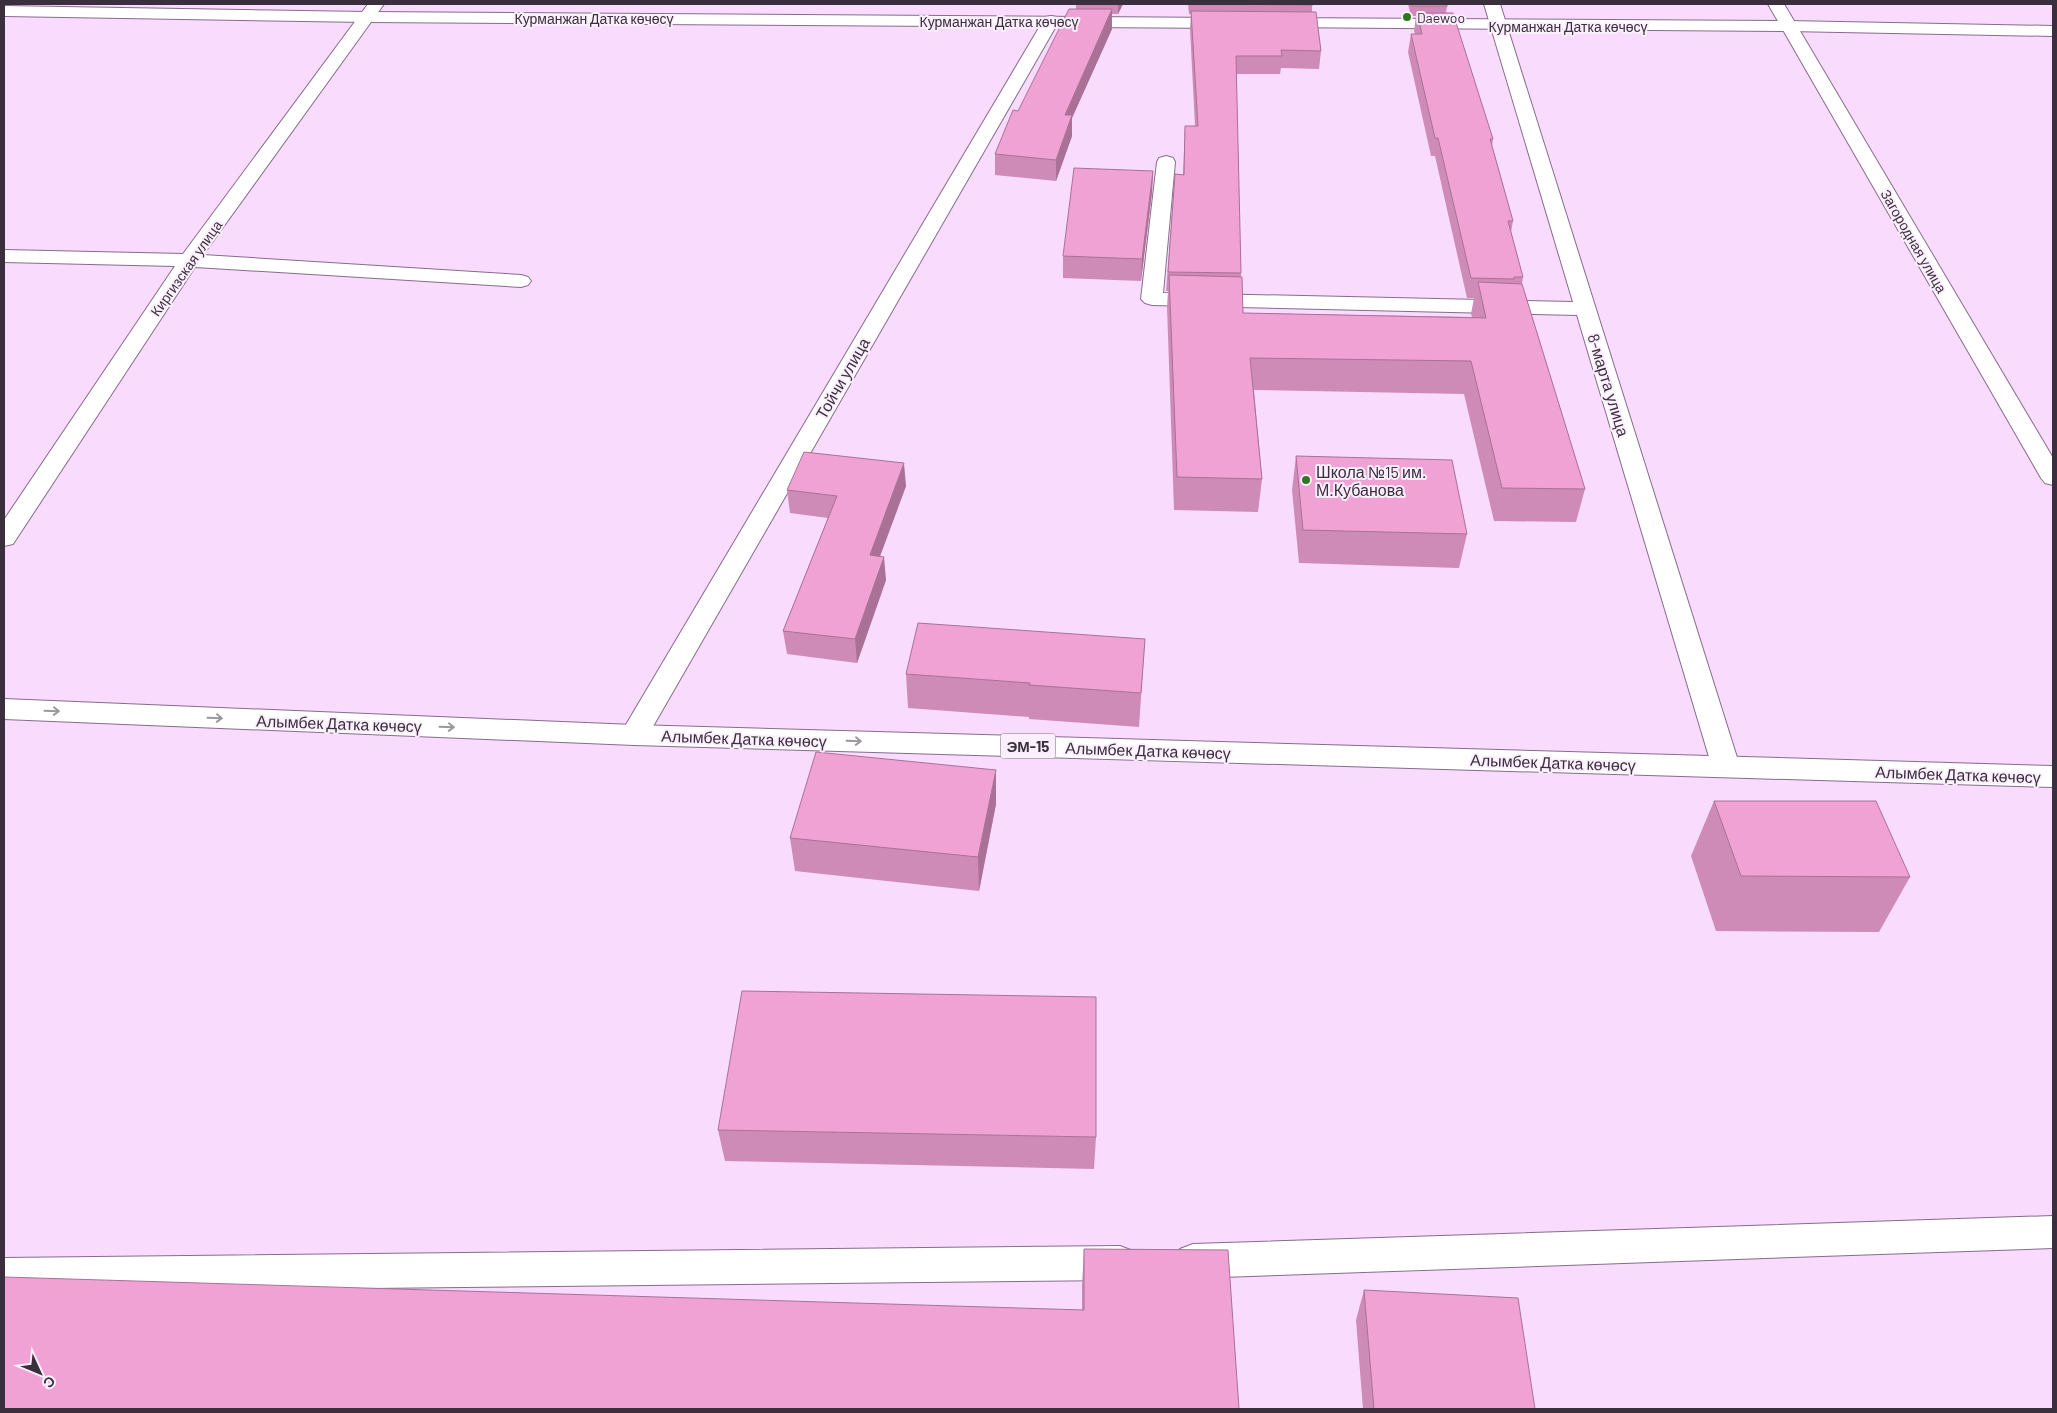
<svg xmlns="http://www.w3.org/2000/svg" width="2057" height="1413" font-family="Barlow,sans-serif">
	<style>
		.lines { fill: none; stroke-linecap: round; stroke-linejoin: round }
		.minor-casing { stroke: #866c8b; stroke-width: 2 }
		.major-casing { stroke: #866c8b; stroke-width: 2 }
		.minor { fill: #fff; fill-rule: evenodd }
		.major { fill: #fff; fill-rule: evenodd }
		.wall { fill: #cf8bb7 }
		.shaded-wall { fill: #a97195 }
		.building { fill: #f1a2d5; stroke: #a97195 }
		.oneway { stroke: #9c979e }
		.poi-dot { fill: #2c7921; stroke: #fbeffd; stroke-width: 2 }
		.labels { text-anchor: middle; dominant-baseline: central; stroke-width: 4; stroke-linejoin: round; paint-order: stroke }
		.far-poi-label { font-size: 14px; fill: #3a2f3d; stroke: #fbeffd; text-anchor: start }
		.far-street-label { font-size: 14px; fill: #3a2f3d; stroke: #fbeffd }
		.shield { fill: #fbeffd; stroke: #746977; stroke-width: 1 }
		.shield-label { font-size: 15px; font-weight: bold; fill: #3a2f3d }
		.street-label { font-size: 16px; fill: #3a2f3d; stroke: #fbeffd }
		.poi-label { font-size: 16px; fill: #3a2f3d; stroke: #fbeffd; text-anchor: start }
	</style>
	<rect width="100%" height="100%" fill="#f9dbfe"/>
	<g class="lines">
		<defs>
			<g id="minor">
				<path d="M368 4H384L203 255 521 275 528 277 531 281 528 285 521 287 195 267 13 544 4 546V520L175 266 4 262V250L183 254Z"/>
				<path d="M1484 4H1500L1740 767 1736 774 1726 777 1716 774 1712 767 1577 315 1152 305 1145 303 1141 299 1157 162 1159 158 1166 156 1173 158 1175 162 1163 293 1573 302Z"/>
				<path d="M1768 4H1784L2053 458V485L2045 483 2041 478Z"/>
				<path d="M1051 16 1057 17 1059 21 644 742 634 745 624 742 620 735 624 728 1043 21 1045 17Z"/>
				<path d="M2053 1216V1248L1193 1278 1180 1273 1175 1261 1180 1249 1193 1244Z"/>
				<path d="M1120 1246 1133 1251 1138 1263 1133 1275 1120 1280 4 1292V1258Z"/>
			</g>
			<g id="major">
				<path d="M4 6 367 12 1227 18 1233 19 1235 23 1233 27 1227 28 367 22 4 16Z"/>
				<path d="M1280 18 1788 21 2053 26V36L1788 31 1274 27 1272 23 1274 19Z"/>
				<path d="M4 699 634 725 2053 766V787L634 745 4 719Z"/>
			</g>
		</defs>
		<use href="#minor" class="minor-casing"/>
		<use href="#major" class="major-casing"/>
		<use href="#minor" class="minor"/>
		<use href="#major" class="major"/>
	</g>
	<g class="wall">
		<path d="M1076 4H1123L1118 14H1112V29L1072 118V136L1056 181 995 175V154L1018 111 1076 9Z"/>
		<path d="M1188 4H1312V12L1321 51 1319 69 1281 68 1280 74H1236L1241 277 1243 313 1472 317 1471 314 1474 298H1467L1435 156H1431L1408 52 1411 34H1415L1414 31 1416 16H1411L1408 4H1447V6L1446 13 1493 139 1492 146 1513 221 1511 232 1523 277 1522 284 1585 489 1576 522 1494 521 1464 394 1254 390 1262 479 1258 512 1174 510 1167 307 1168 291H1166L1175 174 1183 175 1185 126H1195L1190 29 1191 14H1189Z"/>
		<path d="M1153 171 1152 192 1141 281 1063 278V256Z"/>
		<path d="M1296 456 1467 534 1459 568 1299 563 1292 490Z"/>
		<path d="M906 486 880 556 886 580 857 663 787 654 783 631 828 518 790 513 787 490Z"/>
		<path d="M1145 639 1139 727 1029 719V717L908 708 906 674Z"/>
		<path d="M996 770V804L979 891 795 871 790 838Z"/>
		<path d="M1714 801 1910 877 1879 932 1716 931 1691 856Z"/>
		<path d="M718 1130 1096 1137 1094 1169 725 1161Z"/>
		<path d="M1084 1249 1239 1409 1082 1310V1286Z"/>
		<path d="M1364 1290 1535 1409H1363L1356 1320Z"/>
	</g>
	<g class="shaded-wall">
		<path d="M1118 4H1123L1118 14Z"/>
		<path d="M1112 9V29L1072 118V136L1056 181V160L1065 115Z"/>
		<path d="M1153 171 1152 192 1141 281 1142 259Z"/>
		<path d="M904 463 906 486 872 578 870 555Z"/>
		<path d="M884 557 886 580 857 663 855 639Z"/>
		<path d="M996 770V804L979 891 978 857Z"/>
	</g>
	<g class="building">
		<path d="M1190 4H1312L1313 5Z"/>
		<rect x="1412" y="4" width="35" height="2"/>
		<path d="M1069 9H1112L1065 115H1072L1056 160 995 154 1013 110 1018 111Z"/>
		<path d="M1191 11 1316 12 1321 51 1281 50 1282 56H1236L1241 273 1168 272 1175 174 1184 175 1185 126H1198Z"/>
		<path d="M1417 13H1453L1493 139H1490L1513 221H1508L1523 277H1514V279L1471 278 1438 138H1435L1411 34H1422Z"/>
		<path d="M1074 168 1153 171 1142 259 1063 256Z"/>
		<path d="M1169 275 1242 277 1243 313 1486 318 1478 282 1522 284 1585 489 1502 488 1471 361 1250 358 1262 479 1177 477Z"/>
		<path d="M804 452 904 463 870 555 884 557 855 639 783 631 837 496 787 490Z"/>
		<path d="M1296 456 1452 460 1467 534 1303 530Z"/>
		<path d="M918 623 1145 639 1141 693 1029 685 1030 683 906 674Z"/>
		<path d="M816 752 996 770 978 857 790 838Z"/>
		<path d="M1714 801H1876L1910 877 1741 876Z"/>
		<path d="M742 991 1096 997V1137L718 1130Z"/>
		<path d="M1084 1249 1228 1250 1239 1409H4V1277L1084 1310Z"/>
		<path d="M1364 1290 1518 1298 1535 1409H1374Z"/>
	</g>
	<defs><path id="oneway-shaft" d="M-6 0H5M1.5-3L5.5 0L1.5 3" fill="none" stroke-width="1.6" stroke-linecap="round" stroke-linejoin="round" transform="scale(1.25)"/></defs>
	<g class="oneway">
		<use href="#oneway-shaft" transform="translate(52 711) rotate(2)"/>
		<use href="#oneway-shaft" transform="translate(215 718) rotate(2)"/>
		<use href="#oneway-shaft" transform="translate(447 727) rotate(2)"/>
		<use href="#oneway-shaft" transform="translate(854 741) rotate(2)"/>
	</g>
	<g class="poi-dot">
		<circle cx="1407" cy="17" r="5"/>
		<circle cx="1306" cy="480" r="5"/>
	</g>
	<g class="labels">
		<g class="far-poi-label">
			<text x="1417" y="17">Daewoo</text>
		</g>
		<g class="far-street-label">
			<text x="594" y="18">Курманжан Датка көчөсү</text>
			<text x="999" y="21">Курманжан Датка көчөсү</text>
			<text x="1568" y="26">Курманжан Датка көчөсү</text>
			<text transform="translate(1914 241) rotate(60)">Загородная улица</text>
			<text transform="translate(186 268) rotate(-55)">Киргизская улица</text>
		</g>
		<rect class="shield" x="1000.5" y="733.5" width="55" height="25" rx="4"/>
		<g class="shield-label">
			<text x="1028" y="746">ЭМ-15</text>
		</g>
		<g class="street-label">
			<text transform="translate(842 378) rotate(-60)">Тойчи улица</text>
			<text transform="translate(1609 385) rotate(73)">8-марта улица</text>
			<text transform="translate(339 723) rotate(2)">Алымбек Датка көчөсү</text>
			<text transform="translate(744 738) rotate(2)">Алымбек Датка көчөсү</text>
			<text transform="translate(1148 750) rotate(2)">Алымбек Датка көчөсү</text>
			<text transform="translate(1553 762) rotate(2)">Алымбек Датка көчөсү</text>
			<text transform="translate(1958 774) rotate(2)">Алымбек Датка көчөсү</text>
		</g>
		<g class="poi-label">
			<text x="1316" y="471">Школа №15 им.<tspan x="1316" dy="18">М.Кубанова</tspan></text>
		</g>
	</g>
	<rect width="2057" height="1413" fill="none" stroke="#3a2f3d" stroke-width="10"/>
	<g transform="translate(40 1373) rotate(134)" stroke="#fbeffd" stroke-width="4" paint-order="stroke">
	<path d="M0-4L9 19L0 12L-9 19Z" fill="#3a2f3d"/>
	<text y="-8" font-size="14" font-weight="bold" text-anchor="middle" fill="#3a2f3d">С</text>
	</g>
</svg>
